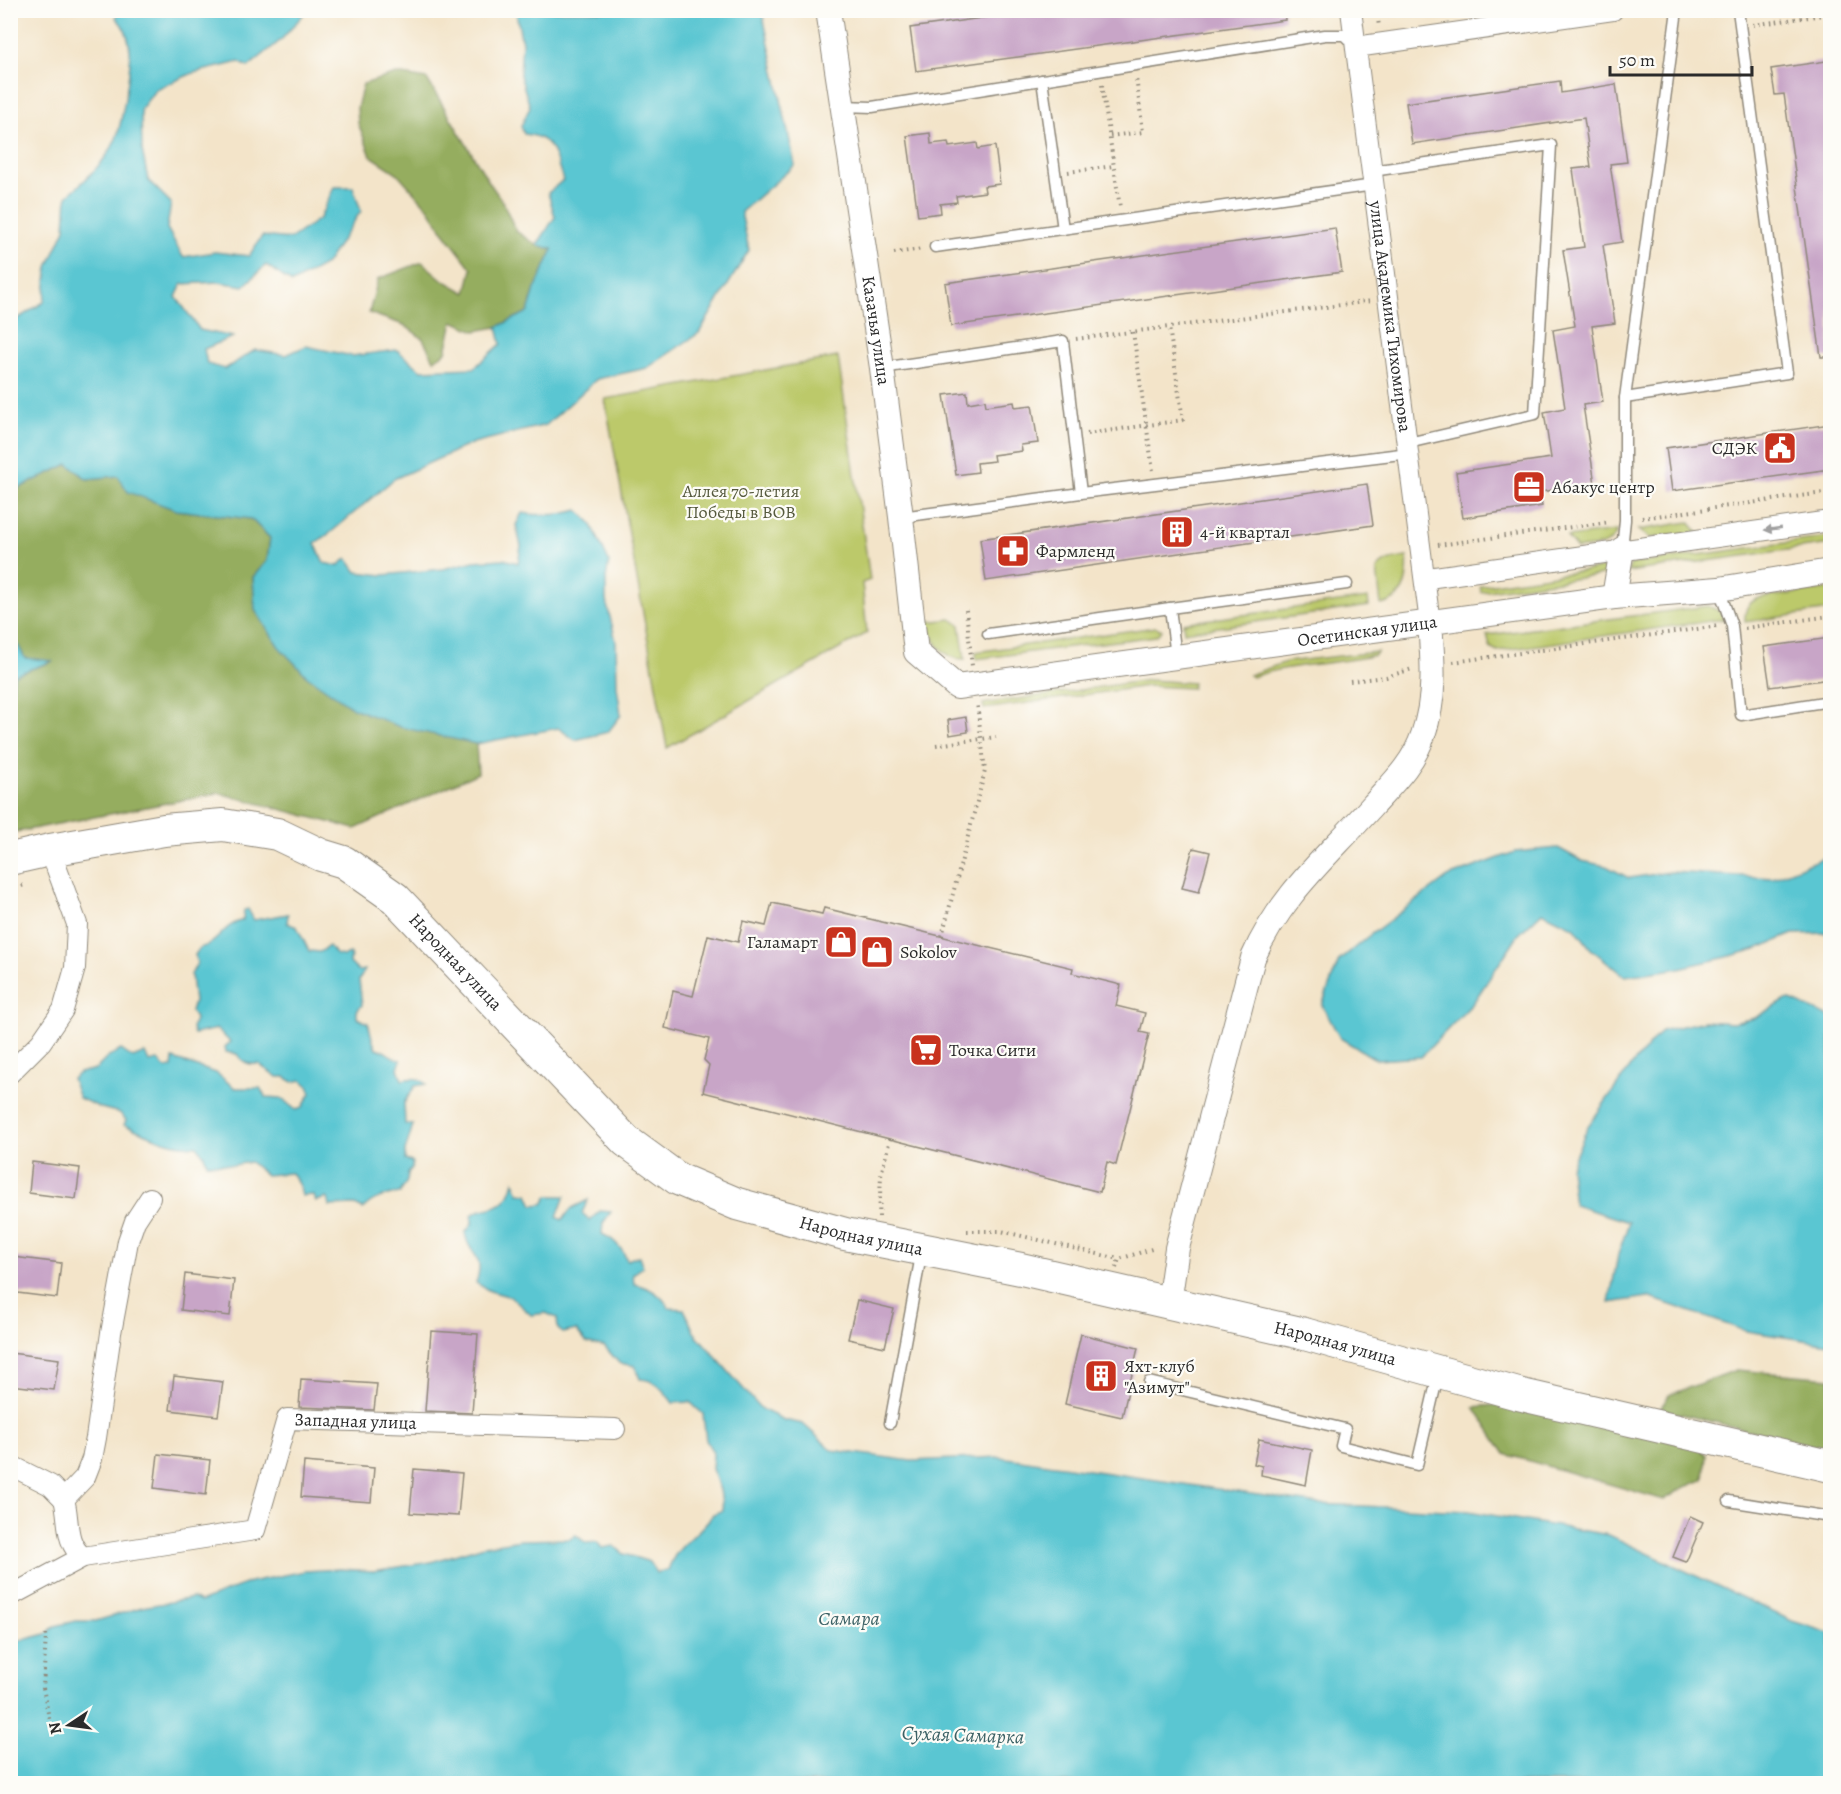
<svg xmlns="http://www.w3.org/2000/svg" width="1841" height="1794" font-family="Alegreya,serif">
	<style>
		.green { fill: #bcc96a; stroke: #747a4a; stroke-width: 1.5 }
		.forest { fill: #95ad5e; stroke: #606c44; stroke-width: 1.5 }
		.water { fill: #5ac6d2; stroke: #42787e; stroke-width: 1.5 }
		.building { fill: #c8a5c7 }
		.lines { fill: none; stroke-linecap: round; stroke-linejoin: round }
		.service-casing { stroke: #8f887a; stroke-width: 13 }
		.minor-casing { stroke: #8f887a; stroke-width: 22 }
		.tertiary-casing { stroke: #8f887a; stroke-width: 26 }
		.primary-casing { stroke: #8f887a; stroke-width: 34 }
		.path { stroke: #8f887a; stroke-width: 4; stroke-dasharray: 1.5 4.5; stroke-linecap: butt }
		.service { stroke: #fff; stroke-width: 10 }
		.minor { stroke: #fff; stroke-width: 20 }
		.tertiary { stroke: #fff; stroke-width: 24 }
		.primary { stroke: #fff; stroke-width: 32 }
		.oneway { fill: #a0a0a0 }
		.labels { text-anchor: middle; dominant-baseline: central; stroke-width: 4.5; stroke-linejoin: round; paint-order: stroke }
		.street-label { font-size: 18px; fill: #2b2b2b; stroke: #fdfcf7 }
		.poi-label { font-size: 18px; fill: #2b2b2b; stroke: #fdfcf7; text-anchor: start }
		.park-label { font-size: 18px; fill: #565a3e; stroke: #fdfcf7 }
		.water-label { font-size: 20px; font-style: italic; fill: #3b6165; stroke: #fdfcf7 }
	</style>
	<rect width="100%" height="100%" fill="#fdfcf7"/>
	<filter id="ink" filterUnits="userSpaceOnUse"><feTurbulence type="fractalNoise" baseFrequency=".0167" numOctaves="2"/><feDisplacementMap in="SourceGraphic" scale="12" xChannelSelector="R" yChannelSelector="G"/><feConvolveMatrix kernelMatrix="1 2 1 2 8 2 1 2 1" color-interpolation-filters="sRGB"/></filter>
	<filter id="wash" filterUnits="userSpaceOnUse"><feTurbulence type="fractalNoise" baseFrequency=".008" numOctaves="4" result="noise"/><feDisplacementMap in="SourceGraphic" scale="24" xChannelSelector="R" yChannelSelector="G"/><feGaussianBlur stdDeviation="1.35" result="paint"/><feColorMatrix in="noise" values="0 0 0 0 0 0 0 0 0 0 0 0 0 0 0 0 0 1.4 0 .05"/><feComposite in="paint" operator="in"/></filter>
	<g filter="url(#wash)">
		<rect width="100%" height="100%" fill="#f3e4c9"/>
		<g class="green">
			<path d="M838 357 870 580 862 583 867 633 667 748 605 399Z"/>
			<path d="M1689 522 1698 533 1650 538 1638 530Z"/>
			<path d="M1617 531C1612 548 1593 546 1577 549L1567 537Z"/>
			<path d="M1830 537V544L1627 572 1631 564Z"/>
			<path d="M1407 557C1409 578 1405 600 1381 605L1377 569C1386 559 1394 559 1407 557Z"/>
			<path d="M1610 567 1607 573 1602 575 1481 592 1480 586Z"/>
			<path d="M1830 589V610L1745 622C1744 610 1747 604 1758 598Z"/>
			<path d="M1368 598 1369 606 1184 632 1183 623Z"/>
			<path d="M1708 606 1720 611 1725 619 1497 651 1490 647 1487 635Z"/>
			<path d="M951 619 960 625 965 659C944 660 932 641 928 622Z"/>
			<path d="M1156 627 1162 630 1156 636 976 659V652Z"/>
			<path d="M1377 652 1375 655C1334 665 1292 663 1252 677L1249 675 1286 662Z"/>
			<path d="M1149 680 1193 683 1192 688 1148 686 984 709 983 704Z"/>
		</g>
		<g class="forest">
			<path d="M396 74 427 79 489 182 503 202 516 231 537 245 553 249 535 289 528 312 497 327 475 331 453 321 446 352 434 360 423 339 404 325 369 313 378 279 422 262 443 280 466 293 472 269 442 230 429 209 397 173 371 156 358 123 357 108 363 84Z"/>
			<path d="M68 464 87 479 118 476 176 510 251 519 270 538 267 561 253 577 255 610 280 647 307 676 443 735 476 744 478 773 355 829 219 793 11 833 10 743 15 740 11 702 14 675 51 662 25 658 11 646V492Z"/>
			<path d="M1736 1370 1830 1378V1450L1660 1409 1669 1395Z"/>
			<path d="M1506 1404 1697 1446 1706 1455 1704 1479 1683 1488 1664 1500 1505 1454 1474 1407Z"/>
		</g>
		<g class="water">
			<path d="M120 11H303V15L281 40 248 67 239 62 193 73 156 89 141 109 142 150 148 180 171 203 167 228 183 257 215 252 249 256 262 236 290 239 320 218 334 187H353L361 211 326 264 292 283 266 265 244 286 218 282 182 284 176 297 200 330 233 337 204 349 207 364 225 369 255 350 286 355 306 346 352 356 397 350 421 370 474 368 501 344 497 327 528 312 535 289 553 249 537 245 555 217 548 193 563 180C555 156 553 136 524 134L521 126 530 107 520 75 522 43 516 12 513 11H762L795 165 741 212 749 250 699 333 647 368 597 379 546 425 473 443 394 479 329 534 315 543 324 563 338 566 347 558 357 572 383 575 443 569 474 561 503 559 518 563 521 546 516 525 522 513C541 516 559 516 578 510L591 523 609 562 606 578V601L616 641 617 686 621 715 608 732 575 740 558 728 476 744 400 727 353 708 307 676 279 647 255 610 253 577 267 561 270 538 251 519 176 510 128 492 118 476 87 479 68 464 11 492V323L44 302 48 267 65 229 67 196C83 183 107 160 115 141 121 129 132 64 130 50 129 38 125 26 116 18Z"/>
			<path d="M16 641 25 658 53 661 14 675 11 702 15 740 11 743V646Z"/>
			<path d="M1558 848 1582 861 1606 866 1629 878 1670 872 1773 878 1830 855V933L1793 934 1756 949 1727 957 1675 969 1625 976 1591 949 1575 928 1542 912 1518 935 1473 1003 1421 1057 1377 1060 1340 1038 1322 1005 1339 961 1366 938 1448 877 1515 852Z"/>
			<path d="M248 909 254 920 288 914 287 923 297 927 309 951 320 952 329 946 335 954 343 956 351 954 350 963 358 971 365 970 359 980 362 1005 357 1011V1018L368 1023C371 1031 371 1040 376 1048 386 1050 391 1058 401 1060L398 1068 402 1080C412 1078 418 1077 426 1084L415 1086 404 1103 405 1124 413 1125 405 1151V1160L412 1162V1168L408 1173 407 1181 400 1193C388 1194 371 1199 363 1209L355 1205 329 1206 327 1198 316 1201 313 1195 302 1196 299 1184 291 1173 266 1175 250 1162 234 1165 207 1163 204 1155 197 1146C165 1146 152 1135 124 1125L126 1120 120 1113 101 1108 79 1098 72 1079 79 1073 96 1069 107 1058 121 1050 133 1058 145 1053 149 1062 158 1060 165 1068 172 1067 173 1059 216 1073 235 1088H260L266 1097 281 1098 296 1110 302 1108 311 1093 308 1086 301 1080 293 1082 285 1077H277C271 1071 266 1071 259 1064 249 1065 243 1063 237 1054L226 1052 225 1047 230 1042 217 1029 194 1034 192 1028 195 1019 191 1011 194 1002 191 975 197 963 195 955 200 948C221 942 221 926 243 920L244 910Z"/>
			<path d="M1788 999 1830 1017V1344L1746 1331 1648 1297 1609 1303 1618 1255 1629 1222 1574 1205 1570 1168 1588 1126 1628 1070 1661 1031 1704 1021 1733 1023 1755 1018Z"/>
			<path d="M514 1181 519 1193 528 1194 533 1205 543 1204 548 1196H565L557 1217 562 1220 572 1208 588 1200 582 1213 590 1220 600 1211 611 1212 603 1223 602 1234C614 1239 622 1248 627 1260L639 1256 643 1267 633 1274 634 1284C649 1287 662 1295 669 1308L684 1309 694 1332 761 1409 784 1420 803 1424 832 1450 911 1461 1000 1457 1319 1504 1468 1511 1609 1535 1792 1621 1830 1633V1783H11V1643L46 1634 55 1626 76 1621H96L142 1607 193 1598 200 1602 250 1582 305 1571 340 1569 373 1571 431 1562 484 1546 521 1540 570 1539 576 1535 586 1543 597 1542 602 1548 614 1546 624 1554 650 1562 656 1573 668 1570C677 1543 698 1537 713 1514L723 1510 720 1490 712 1469 713 1453 706 1440 703 1414 690 1402 673 1403C663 1390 657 1380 640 1379L635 1366 619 1363 605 1347 586 1342 576 1330 563 1333 558 1329 557 1318 546 1313 531 1315 511 1297 490 1291 476 1283C486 1252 469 1258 465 1233L472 1224V1215C482 1207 484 1211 494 1207 507 1203 511 1193 514 1181Z"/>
		</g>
		<g id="blocks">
			<g class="building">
				<path d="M1040 10H1284L1285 20 916 71 910 28Z"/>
				<path d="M1826 61 1830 95V357H1821L1784 94 1775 95 1771 69Z"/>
				<path d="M1560 81 1561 93 1616 84 1627 162 1610 164 1622 242 1603 245 1615 323 1592 326 1603 402 1583 405 1595 484 1540 492 1542 506 1463 518 1456 472 1551 458 1544 412 1565 408 1553 330 1575 326 1563 250 1584 247 1573 169 1591 167 1584 118 1412 144 1406 103Z"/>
				<path d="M930 133 931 144 948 142 949 147 977 143 978 149 995 146 1000 184 984 186 985 192 956 196 957 202 940 204 941 213 918 216 907 136Z"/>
				<path d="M1335 228 1342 272 951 326 945 283Z"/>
				<path d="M967 392 968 403 985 400 986 406 1014 402 1015 407 1032 405 1038 443 1021 445 1022 451 993 455 994 461 977 463 978 472 956 475 944 395Z"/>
				<path d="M1830 424V469L1672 491 1666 448Z"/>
				<path d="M1367 484 1373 525 986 581 980 539Z"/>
				<path d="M1830 638V679L1770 687 1764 647Z"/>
				<path d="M966 717 968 732 950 735 948 720Z"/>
				<path d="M1193 848 1210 852 1199 892 1182 888Z"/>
				<path d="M772 903 822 914 824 908 1073 968 1072 973 1121 985 1116 1006 1145 1013 1140 1032 1149 1034 1116 1165 1107 1162 1100 1192 703 1092 709 1065 704 1060 709 1039 665 1028 673 991 693 996 708 935 738 942 743 921 766 926Z"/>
				<path d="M32 1162 80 1168 76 1199 29 1193Z"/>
				<path d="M13 1257 61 1263 57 1298 10 1292Z"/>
				<path d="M185 1274 234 1280 230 1316 181 1310Z"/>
				<path d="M857 1300 894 1309 885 1347 848 1339Z"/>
				<path d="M431 1331 478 1334 472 1413 425 1411Z"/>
				<path d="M1081 1334 1138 1348 1122 1417 1065 1404Z"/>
				<path d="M10 1353 59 1359 54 1390 10 1385Z"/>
				<path d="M174 1376 223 1382 218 1416 170 1410Z"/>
				<path d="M301 1379 377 1384 374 1410 299 1407Z"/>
				<path d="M1259 1439 1312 1450 1306 1485 1261 1475 1262 1466 1254 1464Z"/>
				<path d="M158 1454 210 1460 206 1495 154 1488Z"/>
				<path d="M304 1462 374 1468 371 1502 301 1497Z"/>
				<path d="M414 1469 462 1473 458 1516 410 1513Z"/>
				<path d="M1690 1516 1703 1522 1686 1562 1673 1557Z"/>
			</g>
		</g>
	</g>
	<g filter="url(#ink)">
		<use href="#blocks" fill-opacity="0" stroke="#8f887a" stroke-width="1.5"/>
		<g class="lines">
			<defs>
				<g id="service">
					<path d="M1042 80 1063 229"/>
					<path d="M843 106 872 107 1325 35H1344L1354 45"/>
					<path d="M1372 171 1551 145 1535 414 1408 443"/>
					<path d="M935 247 1374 185"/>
					<path d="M882 368 1063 341 1081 493"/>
					<path d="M1625 398 1787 373 1738 10"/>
					<path d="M901 517 1081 493 1409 453"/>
					<path d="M1622 549 1625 520V398L1677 10"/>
					<path d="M1719 589 1732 626 1741 715 1830 701"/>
					<path d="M1170 608 1347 584"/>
					<path d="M988 634 1170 608 1176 657"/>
					<path d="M1149 1382 1345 1429 1341 1446 1417 1465 1438 1375"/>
					<path d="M890 1423 922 1250"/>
					<path d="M1729 1501 1830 1517"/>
				</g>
				<g id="minor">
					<path id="s1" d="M1351 10 1430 623"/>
					<path d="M1356 47 1613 10"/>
					<path d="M1435 577 1830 521"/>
					<path d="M10 1073 41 1042 63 1010 75 968 77 924 50 850"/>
					<path d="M10 1465 50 1485 64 1499"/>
					<path d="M83 1557C64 1542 70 1520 64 1499L85 1477 92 1459 96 1438 111 1333 128 1241 135 1221 150 1198"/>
					<path id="s2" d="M10 1596 83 1557 255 1530 287 1419 615 1429"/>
				</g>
				<g id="tertiary">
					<path id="s3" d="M828 10 882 368 901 517 916 652 957 687 1614 597 1719 589 1830 571"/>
					<path d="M1614 597 1622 549"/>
					<path d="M1169 1303 1177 1248 1253 958C1281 894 1328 856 1373 805 1392 784 1414 763 1423 735 1436 698 1433 661 1430 623"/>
				</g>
				<g id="primary">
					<path id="s4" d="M10 859 50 850 164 830 223 825 277 834 321 855 344 862 395 898 626 1141 678 1179 737 1204 845 1234 1021 1269 1301 1333 1518 1394 1830 1466"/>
				</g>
			</defs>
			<use href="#service" class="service-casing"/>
			<use href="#minor" class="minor-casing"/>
			<use href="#tertiary" class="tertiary-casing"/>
			<use href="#primary" class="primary-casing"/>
			<g class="path">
				<path d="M1377 10 1379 27"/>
				<path d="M1753 25 1830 14"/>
				<path d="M1102 85 1120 208"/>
				<path d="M1110 136 1143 132 1136 77"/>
				<path d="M1068 172 1114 166"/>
				<path d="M894 253 923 249"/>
				<path d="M1133 332 1153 471"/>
				<path d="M1076 339 1372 301"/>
				<path d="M1087 434 1183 420 1169 327"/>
				<path d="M1642 518 1830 492"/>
				<path d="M1438 545 1610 522"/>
				<path d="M966 610 972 666"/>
				<path d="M1745 628 1830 616"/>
				<path d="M1453 662 1719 626"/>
				<path d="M1350 681 1386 677 1412 669"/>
				<path d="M936 745 996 737"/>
				<path d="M10 889 25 885"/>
				<path d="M942 936 985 771 977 703"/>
				<path d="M879 1217 881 1175 890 1139"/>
				<path d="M967 1231H1001L1119 1259"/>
				<path d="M1116 1268 1119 1259 1155 1248"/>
				<path d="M46 1634 43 1688 51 1728"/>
			</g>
			<use href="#service" class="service"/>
			<use href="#minor" class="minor"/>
			<use href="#tertiary" class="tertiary"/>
			<use href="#primary" class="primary"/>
		</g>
		<defs><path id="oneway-solid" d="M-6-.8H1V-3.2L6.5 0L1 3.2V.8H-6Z" transform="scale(1.5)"/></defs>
		<use class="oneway" href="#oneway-solid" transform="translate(1773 529) rotate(172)"/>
	</g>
	<defs>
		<symbol id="civic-square" viewBox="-11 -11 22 22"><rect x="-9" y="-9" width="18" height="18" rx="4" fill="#c8321e" stroke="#fdfcf7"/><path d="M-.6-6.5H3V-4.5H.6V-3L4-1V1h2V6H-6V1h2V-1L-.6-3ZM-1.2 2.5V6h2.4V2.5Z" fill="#fff"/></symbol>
		<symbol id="office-square" viewBox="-11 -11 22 22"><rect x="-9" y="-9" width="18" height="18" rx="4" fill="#c8321e" stroke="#fdfcf7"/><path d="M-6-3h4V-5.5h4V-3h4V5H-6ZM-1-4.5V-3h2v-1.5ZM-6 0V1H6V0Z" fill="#fff"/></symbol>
		<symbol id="building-square" viewBox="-11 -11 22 22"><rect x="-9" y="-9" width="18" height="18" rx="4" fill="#c8321e" stroke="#fdfcf7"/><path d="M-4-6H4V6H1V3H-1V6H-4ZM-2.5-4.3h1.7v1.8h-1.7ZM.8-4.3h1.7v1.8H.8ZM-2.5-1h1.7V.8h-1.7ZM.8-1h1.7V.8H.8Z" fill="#fff"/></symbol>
		<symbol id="pharmacy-square" viewBox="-11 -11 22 22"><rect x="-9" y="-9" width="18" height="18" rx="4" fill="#c8321e" stroke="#fdfcf7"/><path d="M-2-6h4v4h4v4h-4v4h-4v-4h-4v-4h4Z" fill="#fff"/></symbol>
		<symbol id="shop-square" viewBox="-11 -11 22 22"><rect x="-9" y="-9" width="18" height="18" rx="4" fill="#c8321e" stroke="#fdfcf7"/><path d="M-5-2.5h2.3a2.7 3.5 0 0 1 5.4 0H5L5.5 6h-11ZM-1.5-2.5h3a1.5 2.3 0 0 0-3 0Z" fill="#fff"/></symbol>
		<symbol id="supermarket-square" viewBox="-11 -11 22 22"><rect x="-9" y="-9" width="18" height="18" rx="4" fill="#c8321e" stroke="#fdfcf7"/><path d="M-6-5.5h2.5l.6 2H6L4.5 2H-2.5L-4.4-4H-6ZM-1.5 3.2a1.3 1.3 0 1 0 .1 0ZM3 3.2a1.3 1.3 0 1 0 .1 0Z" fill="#fff"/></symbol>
	</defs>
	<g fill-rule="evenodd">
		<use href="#civic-square" x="1761" y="429" width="38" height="38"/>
		<use href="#office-square" x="1510" y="468" width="38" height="38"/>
		<use href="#building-square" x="1158" y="513" width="38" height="38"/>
		<use href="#pharmacy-square" x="994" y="532" width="38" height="38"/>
		<use href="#shop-square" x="822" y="923" width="38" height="38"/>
		<use href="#shop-square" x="858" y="933" width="38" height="38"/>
		<use href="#supermarket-square" x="907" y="1031" width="38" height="38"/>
		<use href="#building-square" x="1082" y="1357" width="38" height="38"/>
	</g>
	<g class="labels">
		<g class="street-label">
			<text stroke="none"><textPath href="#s1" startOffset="309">улица Академика Тихомирова</textPath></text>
			<text stroke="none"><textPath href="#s3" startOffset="324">Казачья улица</textPath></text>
			<text stroke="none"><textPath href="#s3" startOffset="1116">Осетинская улица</textPath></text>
			<text stroke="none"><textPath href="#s4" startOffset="494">Народная улица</textPath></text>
			<text stroke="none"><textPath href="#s4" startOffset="998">Народная улица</textPath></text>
			<text stroke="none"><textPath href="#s4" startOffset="1484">Народная улица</textPath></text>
			<text stroke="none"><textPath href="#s2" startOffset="441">Западная улица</textPath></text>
		</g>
		<g class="poi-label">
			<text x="1757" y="448" text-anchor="end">СДЭК</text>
			<text x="1552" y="487">Абакус центр</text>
			<text x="1200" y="532">4-й квартал</text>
			<text x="1036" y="551">Фармленд</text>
			<text x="818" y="942" text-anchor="end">Галамарт</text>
			<text x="900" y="952">Sokolov</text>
			<text x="949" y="1050">Точка Сити</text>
			<text x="1124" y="1366">Яхт-клуб<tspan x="1124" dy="21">"Азимут"</tspan></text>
		</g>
		<g class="park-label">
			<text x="741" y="491">Аллея 70-летия<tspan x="741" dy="21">Победы в ВОВ</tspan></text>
		</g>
		<g class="water-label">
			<text x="849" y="1618">Самара</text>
			<text transform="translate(963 1735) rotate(2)">Сухая Самарка</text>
		</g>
	</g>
	<rect width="1841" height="1794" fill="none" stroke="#fdfcf7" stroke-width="36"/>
	<g transform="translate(69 1725) rotate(257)" stroke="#fdfcf7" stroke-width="4.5" paint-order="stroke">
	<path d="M0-4.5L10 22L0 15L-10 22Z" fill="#2b2b2b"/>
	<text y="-9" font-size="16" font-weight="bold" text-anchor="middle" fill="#2b2b2b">N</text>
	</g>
	<path d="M1610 66v9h142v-9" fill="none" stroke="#2b2b2b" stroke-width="3"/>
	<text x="1619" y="66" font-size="18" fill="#2b2b2b" stroke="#fdfcf7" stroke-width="4.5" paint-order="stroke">50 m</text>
</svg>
